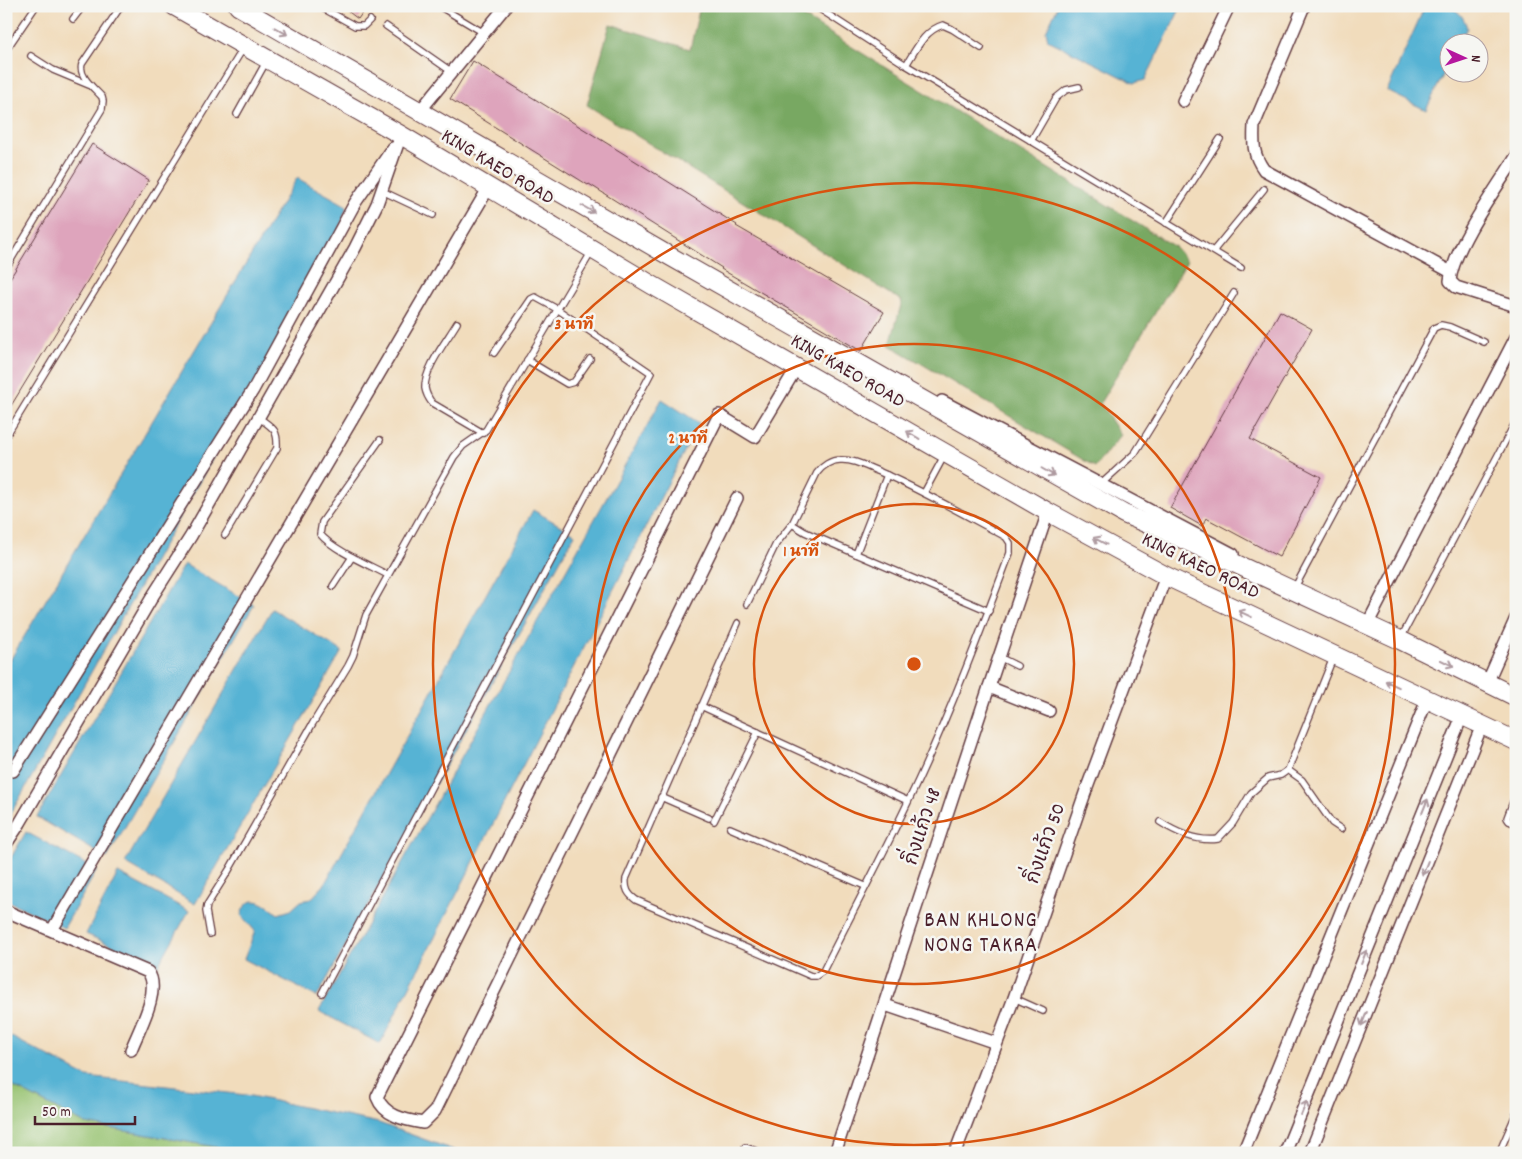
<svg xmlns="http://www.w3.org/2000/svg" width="1522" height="1159" font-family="Dekko,'Playpen Sans Thai',sans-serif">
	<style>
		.green { fill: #96c26f; stroke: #70704d }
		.forest { fill: #78a862; stroke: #616446 }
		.water { fill: #56b3d4; stroke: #506980 }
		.building { fill: #dea4bc }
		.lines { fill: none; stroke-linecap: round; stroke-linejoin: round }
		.lane-casing { stroke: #633b41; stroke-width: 8 }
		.street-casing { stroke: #633b41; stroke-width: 14 }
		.primary-casing { stroke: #633b41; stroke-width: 20 }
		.lane { stroke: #fff; stroke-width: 5.5 }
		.street { stroke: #fff; stroke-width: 11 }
		.primary { stroke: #fff; stroke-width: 18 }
		.oneway { stroke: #ae9aa0 }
		.ring { fill: none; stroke: #d8530f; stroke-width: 2.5 }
		.labels { text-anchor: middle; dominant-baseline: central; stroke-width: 5; stroke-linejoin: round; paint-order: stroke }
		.street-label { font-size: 20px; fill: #4a1f2b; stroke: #f6f6f2 }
		.quarter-label { font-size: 22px; letter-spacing: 1px; fill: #4a1f2b; stroke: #f6f6f2 }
		.centre { fill: #d8530f; stroke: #f6f6f2; stroke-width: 2.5 }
		.ring-label { font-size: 15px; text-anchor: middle; font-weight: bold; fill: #d8530f; stroke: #f6f6f2; stroke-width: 5; stroke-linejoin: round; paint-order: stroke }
	</style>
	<rect width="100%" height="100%" fill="#f6f6f2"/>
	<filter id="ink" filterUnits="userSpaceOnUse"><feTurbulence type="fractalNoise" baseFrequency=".02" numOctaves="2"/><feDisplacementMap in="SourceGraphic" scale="10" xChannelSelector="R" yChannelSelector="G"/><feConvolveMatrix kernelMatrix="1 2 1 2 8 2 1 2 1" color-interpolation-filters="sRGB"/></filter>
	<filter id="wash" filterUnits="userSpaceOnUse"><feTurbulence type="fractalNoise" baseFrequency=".0096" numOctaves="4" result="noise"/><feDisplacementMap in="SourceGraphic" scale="20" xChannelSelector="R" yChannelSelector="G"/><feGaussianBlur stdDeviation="1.12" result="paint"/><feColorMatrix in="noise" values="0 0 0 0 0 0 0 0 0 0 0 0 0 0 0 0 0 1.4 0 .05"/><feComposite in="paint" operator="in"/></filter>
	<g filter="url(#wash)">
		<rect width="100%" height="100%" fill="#f1dcbc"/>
		<path class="green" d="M6 1083 86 1124 250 1153H6Z"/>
		<path class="forest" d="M700 6H786L1175 247 1187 261 1100 403 1121 435 1095 467 890 345 902 301 587 105 610 24 690 49Z"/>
		<g class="water">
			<path d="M1058 6H1180V9L1145 80 1134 83 1048 40 1046 31Z"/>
			<path d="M1425 6C1445 6 1461 5 1467 28L1460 42H1450L1449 63 1426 110 1387 91Z"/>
			<path d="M297 178 347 206 335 243 6 822V667Z"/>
			<path d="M662 399 699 423 380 1044 319 1011Z"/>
			<path d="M533 510 575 534 317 997 244 959 255 931 241 915C248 891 265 903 278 914L291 910 301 901 311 899 324 885Z"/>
			<path d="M184 564 254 605 107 858 37 817Z"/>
			<path d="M272 609 342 651 195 904 125 863Z"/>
			<path d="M26 832 97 870 64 928 6 900V866Z"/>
			<path d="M118 873 189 911 158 966 86 934Z"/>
			<path d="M6 1034 87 1077 246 1095 379 1123 462 1153H250L86 1124 6 1083Z"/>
		</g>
		<g id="blocks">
			<g class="building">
				<path d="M341 6H367L358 19Z"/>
				<path d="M473 61 621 152 737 225 736 226 884 312 861 351 721 269 722 268 589 184 588 185 450 99Z"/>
				<path d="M92 144 149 180 6 414V285Z"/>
				<path d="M1280 311 1312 329 1250 439 1321 477 1279 557 1206 518 1202 526 1170 508Z"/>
			</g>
		</g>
	</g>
	<g filter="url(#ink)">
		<use href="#blocks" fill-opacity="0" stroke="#633b41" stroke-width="1"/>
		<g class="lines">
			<defs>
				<g id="lane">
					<path d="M319 6 355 26H364L370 20"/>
					<path d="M439 6 484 33"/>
					<path d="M815 6 906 65 1241 268"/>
					<path d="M73 19 83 6"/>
					<path d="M386 26 452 72"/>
					<path d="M6 50 36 6"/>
					<path d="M31 56 53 70 89 85"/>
					<path d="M906 65C916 49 925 30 943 25L952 29 981 48"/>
					<path d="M237 114 266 62"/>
					<path d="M1031 141 1056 98 1066 90 1079 87"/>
					<path d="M382 191 433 215"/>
					<path d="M1166 223 1220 139"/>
					<path d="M1214 250 1264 189"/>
					<path d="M6 268 102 109 103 101 102 97C94 88 78 76 82 64L121 6"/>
					<path d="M457 323C447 340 424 369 425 388 426 394 429 399 432 403L483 433"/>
					<path d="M527 360 567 384 574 382 590 359"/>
					<path d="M6 436 244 47"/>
					<path d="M380 440 322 522 320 534C333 550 369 565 388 575"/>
					<path d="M1100 485 1135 453 1234 293"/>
					<path d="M924 493 944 456"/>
					<path d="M225 535 277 448C278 429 273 428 258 417"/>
					<path d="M856 554 887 475"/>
					<path d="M333 586 352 557"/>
					<path d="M1294 589 1434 328 1441 325 1450 327 1484 342"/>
					<path d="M747 604 776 544 792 524"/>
					<path d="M738 623 626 879C625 889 628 894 636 900L811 976H816L823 971C851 915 881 859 908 802 947 721 979 636 1010 553V543L1006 537C965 515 923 491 880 472 867 467 854 459 840 460 831 460 822 466 817 473L792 524 805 532 989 611"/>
					<path d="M1401 638 1516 421"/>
					<path d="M999 657 1017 666"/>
					<path d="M701 706 908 801"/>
					<path d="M1288 770 1302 780 1332 823 1341 829"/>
					<path d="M1516 794 1507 818 1509 821 1516 824"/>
					<path d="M661 797 709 818"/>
					<path d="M714 821 758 732"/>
					<path d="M1160 822C1177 833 1197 842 1218 839L1233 823 1251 793 1268 778 1281 775 1288 770 1333 658"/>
					<path d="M730 828 865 886"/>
					<path d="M210 934 206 911 207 905 229 870 313 723 348 666 353 656 366 615 454 457 463 446 486 430 592 251"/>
					<path d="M322 993 651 373 557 309 535 297 531 299 494 353"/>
					<path d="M1014 998 1043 1011"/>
					<path d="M745 1147 762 1153"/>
					<path d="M1499 1153 1516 1114"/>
				</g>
				<g id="street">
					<path d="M1304 6 1254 125C1253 144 1253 155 1264 170L1451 272"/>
					<path d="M1183 101 1229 6"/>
					<path d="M419 112 506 6"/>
					<path d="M1516 157C1497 187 1453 248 1450 281L1456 287 1516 306"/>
					<path d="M942 401 1233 554"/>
					<path d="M737 498 435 1111 423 1123C405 1120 384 1116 377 1097L719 415 755 437 797 367"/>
					<path d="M1362 622 1367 625 1516 337"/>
					<path d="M1487 683 1516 618"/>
					<path d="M989 687 1049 711"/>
					<path d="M13 771 253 390 355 203 393 148"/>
					<path d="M6 844 20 823 154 594 191 536 355 248 377 204 401 135"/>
					<path d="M6 911 148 972C162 990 138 1031 131 1050"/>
					<path d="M52 930 489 187"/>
					<path d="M885 1005 996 1043"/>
					<path d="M835 1153 989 687 1048 512"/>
					<path d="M955 1153 1014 998 1085 793 1166 576"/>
					<path d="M1243 1153 1427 700"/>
					<path d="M1285 1153 1462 716"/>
					<path d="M1310 1153 1482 725"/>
				</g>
				<g id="primary">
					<path d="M174 6 401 135 652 285 1048 512 1166 576 1516 741"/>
					<path d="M238 6 666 254 1124 514 1178 537 1400 640 1516 697"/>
				</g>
			</defs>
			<use href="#lane" class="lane-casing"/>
			<use href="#street" class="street-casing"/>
			<use href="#primary" class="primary-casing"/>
			<use href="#lane" class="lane"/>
			<use href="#street" class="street"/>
			<use href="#primary" class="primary"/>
		</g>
		<defs><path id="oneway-shaft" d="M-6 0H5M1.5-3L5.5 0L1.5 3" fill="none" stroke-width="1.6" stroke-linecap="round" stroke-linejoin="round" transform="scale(1.25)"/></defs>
		<g class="oneway">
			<use href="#oneway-shaft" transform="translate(281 31) rotate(30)"/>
			<use href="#oneway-shaft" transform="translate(588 209) rotate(30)"/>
			<use href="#oneway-shaft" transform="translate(913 435) rotate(-149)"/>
			<use href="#oneway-shaft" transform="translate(1048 472) rotate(30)"/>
			<use href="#oneway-shaft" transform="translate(1100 541) rotate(-152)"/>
			<use href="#oneway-shaft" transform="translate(1245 614) rotate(-155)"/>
			<use href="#oneway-shaft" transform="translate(1447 663) rotate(26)"/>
			<use href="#oneway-shaft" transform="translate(1392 684) rotate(-155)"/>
			<use href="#oneway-shaft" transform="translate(1425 806) rotate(-68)"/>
			<use href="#oneway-shaft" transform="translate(1425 868) rotate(112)"/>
			<use href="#oneway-shaft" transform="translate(1364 957) rotate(-68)"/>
			<use href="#oneway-shaft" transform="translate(1364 1019) rotate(112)"/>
			<use href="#oneway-shaft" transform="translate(1304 1108) rotate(-68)"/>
		</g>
	</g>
	<g class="ring">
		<circle cx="914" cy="664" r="160"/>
		<circle cx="914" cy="664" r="320"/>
		<circle cx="914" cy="664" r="481"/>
	</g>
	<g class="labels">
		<g class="street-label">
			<text transform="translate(497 168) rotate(31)">KING KAEO ROAD</text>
			<text transform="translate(847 372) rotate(30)">KING KAEO ROAD</text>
			<text transform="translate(1200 567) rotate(26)">KING KAEO ROAD</text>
			<text transform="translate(924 827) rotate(-72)">กิ่งแก้ว 48</text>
			<text transform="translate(1047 844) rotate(-71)">กิ่งแก้ว 50</text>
		</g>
		<g class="quarter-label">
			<text x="981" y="921">BAN KHLONG<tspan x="981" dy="25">NONG TAKRA</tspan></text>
		</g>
	</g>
	<circle cx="914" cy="664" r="8" class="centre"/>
	<g class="ring-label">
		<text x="574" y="329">3 นาที</text>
		<text x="688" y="443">2 นาที</text>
		<text x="801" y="556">1 นาที</text>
	</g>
	<rect width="1522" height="1159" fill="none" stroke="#f6f6f2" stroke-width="25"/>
	<g transform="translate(1464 58) rotate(93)"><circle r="24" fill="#f6f6f2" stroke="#b1a0a2"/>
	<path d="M0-4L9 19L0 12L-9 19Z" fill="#b5179e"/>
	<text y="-8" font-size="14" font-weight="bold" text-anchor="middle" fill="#4a1f2b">N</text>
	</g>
	<path d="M35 1116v8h100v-8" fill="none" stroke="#4a1f2b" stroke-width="2.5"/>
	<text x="42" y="1116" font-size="15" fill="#4a1f2b" stroke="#f6f6f2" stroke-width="4" paint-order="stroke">50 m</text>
</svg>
